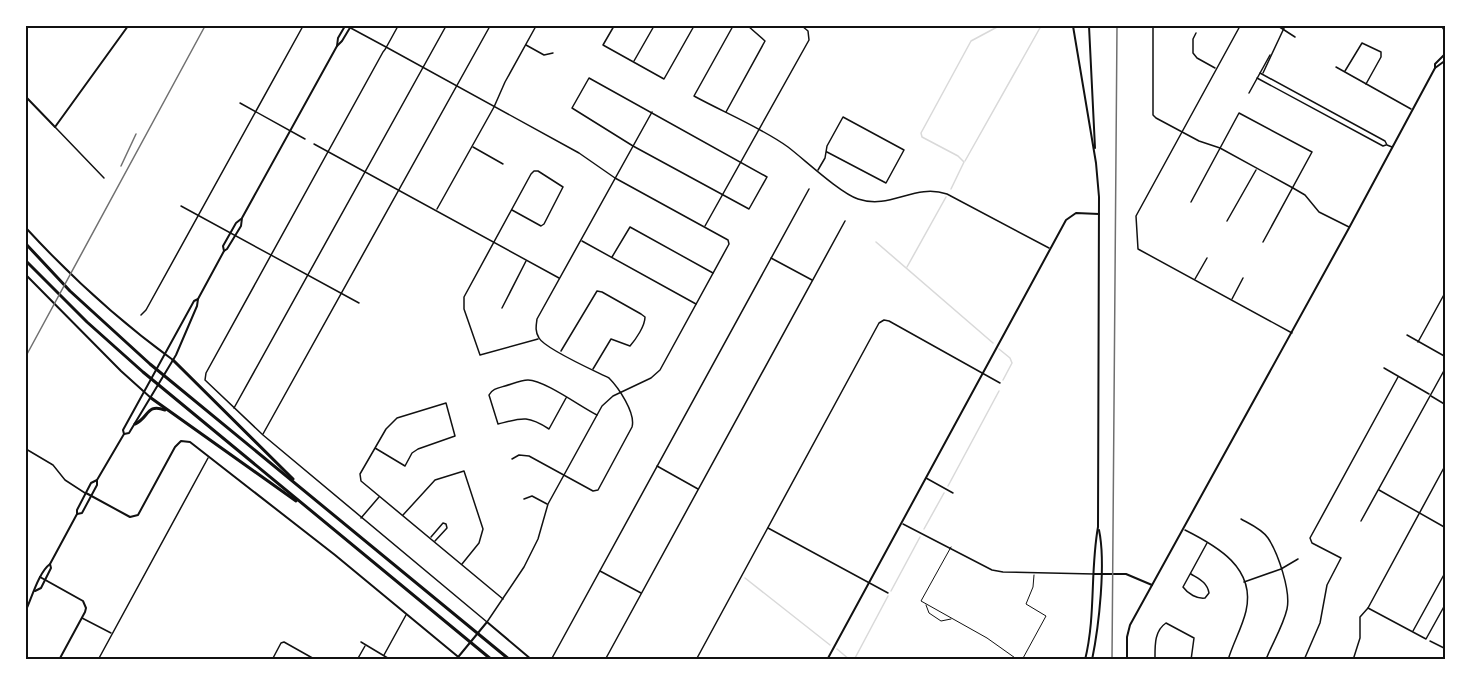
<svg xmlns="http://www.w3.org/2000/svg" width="1471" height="685" font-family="'Fira Sans Condensed',sans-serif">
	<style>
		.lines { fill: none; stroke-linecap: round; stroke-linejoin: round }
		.stream { stroke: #d9d9d9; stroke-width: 1.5 }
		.service { stroke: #111; stroke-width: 1 }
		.minor { stroke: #111; stroke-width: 1.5 }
		.tertiary { stroke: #111; stroke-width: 2 }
		.secondary { stroke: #111; stroke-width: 2 }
		.motorway { stroke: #111; stroke-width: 3 }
		.rail { stroke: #707070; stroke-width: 1.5 }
		.neatline { fill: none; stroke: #111; stroke-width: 2 }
	</style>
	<rect width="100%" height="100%" fill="#fff"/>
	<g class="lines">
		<g class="stream">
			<path d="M965 161 1041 26"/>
			<path d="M951 189 964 162 958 156 922 137 921 133 971 41 999 26"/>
			<path d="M876 242 993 343"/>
			<path d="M907 267 946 197"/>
			<path d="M999 349 1010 358 1012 363 1003 380"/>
			<path d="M948 486 999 391"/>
			<path d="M924 529 944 493"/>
			<path d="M745 578 830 645"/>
			<path d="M891 591 920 537"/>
			<path d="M837 649 850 660"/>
			<path d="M854 660 888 596"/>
		</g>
		<g class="service">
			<path d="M951 547 921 601 987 638 1018 660"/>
			<path d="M926 605 929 613 941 621 951 619"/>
			<path d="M1022 660 1046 616 1026 604 1033 587 1034 575"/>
		</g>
		<g class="minor">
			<path d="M347 26C360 33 373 40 386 47L579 153 615 178 728 240 729 244 660 370 651 378 613 396 602 406 548 504 538 539 524 567 487 622 263 435 205 380 206 373C265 266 324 159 383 52 385 50 386 48 387 46L398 26"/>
			<path d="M614 26 603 45 664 79 694 26"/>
			<path d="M733 26 694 96C723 112 762 128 788 147 805 160 840 193 858 199 891 210 914 183 947 194L1049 248"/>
			<path d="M1153 26V115L1156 118 1199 141 1220 148 1293 188 1305 195 1319 212 1349 227"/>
			<path d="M1240 26 1136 216 1138 249 1292 333"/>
			<path d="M1278 26 1295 37"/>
			<path d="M1196 33 1193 39V53L1197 58 1215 68"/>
			<path d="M526 45 544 55 553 53"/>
			<path d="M634 61 654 26"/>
			<path d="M1336 67 1411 109"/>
			<path d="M1345 71 1362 43 1381 52V57L1366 84"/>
			<path d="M1260 73 1385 141 1387 145 1392 147"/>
			<path d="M1263 73 1285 26"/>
			<path d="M589 78 767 177 749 209 633 146 572 108Z"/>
			<path d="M1257 78 1383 146 1386 145"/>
			<path d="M1249 93 1270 55"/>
			<path d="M240 103 305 139"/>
			<path d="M726 112 765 41 748 26"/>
			<path d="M55 127 104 178"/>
			<path d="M314 144 559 278"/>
			<path d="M473 147 503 164"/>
			<path d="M818 170 825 158 827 146 843 117 904 150 886 183 827 152"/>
			<path d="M1191 202 1239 113 1312 152 1263 242"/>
			<path d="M181 206 359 303"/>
			<path d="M437 209 494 107 505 82 536 26"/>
			<path d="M512 210 541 226 544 224 563 187 538 171H534L531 174 464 297V309L480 355 538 339"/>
			<path d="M1227 221 1256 170"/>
			<path d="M705 226 809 40 808 31 802 26"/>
			<path d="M582 241 696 304"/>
			<path d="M612 257 630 227 713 273"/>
			<path d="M771 258 812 280"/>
			<path d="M1195 279 1207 258"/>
			<path d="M1232 299 1243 278"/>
			<path d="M502 308 526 261"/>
			<path d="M141 315 146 310 303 26"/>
			<path d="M1407 335 1446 357"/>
			<path d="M1418 342 1446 291"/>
			<path d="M561 351 597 291 602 292 641 314 645 317C645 326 636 339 630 346L611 339 593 369"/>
			<path d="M1384 368 1429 394"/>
			<path d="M1431 396 1446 405"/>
			<path d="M566 398 549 429C527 415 522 418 498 424L489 395C492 389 498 388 505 386 512 384 521 380 528 380 544 380 581 407 597 415"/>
			<path d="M234 408 446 26"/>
			<path d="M263 434 490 26"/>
			<path d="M375 448 405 466 412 453 418 449 455 436 446 403 397 418 386 429 360 474 361 481 503 599"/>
			<path d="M26 449 53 465 65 480 85 493"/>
			<path d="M512 459 519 455 529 456 593 491 598 490 632 427C636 413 618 387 609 378 595 371 545 349 539 338 535 332 536 326 537 319L652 112"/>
			<path d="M657 466 698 489"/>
			<path d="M926 478 953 493"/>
			<path d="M1379 490 1446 528"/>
			<path d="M524 499 532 496 547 504"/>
			<path d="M403 515 435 480 464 471 483 529 479 543 462 564"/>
			<path d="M361 518 379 497"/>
			<path d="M1241 519C1250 524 1262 529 1268 538 1278 553 1291 591 1287 609 1283 626 1273 642 1267 657L1263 660"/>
			<path d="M1361 521 1446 367"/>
			<path d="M903 524 992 570 1003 572 1094 574"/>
			<path d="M768 528 888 593"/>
			<path d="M1185 530C1217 546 1256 568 1246 611 1242 628 1233 643 1228 660"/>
			<path d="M431 537 443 523 446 524 447 528 435 541"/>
			<path d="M600 571 641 593"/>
			<path d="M1191 574C1199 579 1207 582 1209 593L1205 598C1197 599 1188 594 1183 587L1207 543"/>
			<path d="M1244 582 1281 569 1298 559"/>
			<path d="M1368 608 1426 639 1446 603"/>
			<path d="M82 618 111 633"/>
			<path d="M1413 631 1446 571"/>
			<path d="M1430 641 1446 649"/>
			<path d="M361 642 391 660"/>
			<path d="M384 655 406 615"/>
			<path d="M98 660 208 458"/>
			<path d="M272 660 281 643 284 642 316 660"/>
			<path d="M357 660 365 646"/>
			<path d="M551 660 809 189"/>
			<path d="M605 660 845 221"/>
			<path d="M696 660 879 323 884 320 889 321 1000 383"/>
			<path d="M1155 660C1155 646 1154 631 1166 623L1194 638 1191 660"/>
			<path d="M1304 660 1320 623 1327 585 1341 558 1312 543 1310 538 1398 377"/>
			<path d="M1353 660 1360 638V617L1368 608 1446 464"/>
		</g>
		<g class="tertiary">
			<path d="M1435 68 1446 60"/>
			<path d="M26 97 55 127 128 26"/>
			<path d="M86 493 130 517 138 515 175 447 181 441 190 442 335 555 462 660"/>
			<path d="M1094 574H1126L1152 585"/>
			<path d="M40 577 83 601 86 608 85 612 59 660"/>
			<path d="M459 656 487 622 532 660"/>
			<path d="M827 660 1066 220 1076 213 1099 214"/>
			<path d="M1127 660V637L1130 625 1349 228 1435 68V64L1446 53"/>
		</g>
		<g class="secondary">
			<path d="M1073 26 1096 163 1099 197 1098 527C1090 571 1096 615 1085 660"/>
			<path d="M1089 26 1095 148"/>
			<path d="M1442 26 1446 33"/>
			<path d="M337 46 338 38 345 26"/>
			<path d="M26 228C72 278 118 320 173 360"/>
			<path d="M224 251 227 249 241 226 242 218 337 46 342 41 351 26"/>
			<path d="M26 275 121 371 151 398"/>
			<path d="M124 434 129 433 176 355 197 306 198 299 224 251 223 246 236 223 241 219"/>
			<path d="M77 514 82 513 97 485V480L124 434 123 430 194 301 198 299"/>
			<path d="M35 591 41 588 51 568 50 564"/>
			<path d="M26 610C32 597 39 572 50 564L77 514V510L91 483 97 480"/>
			<path d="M1092 660C1099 626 1106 563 1099 530"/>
		</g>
		<g class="motorway">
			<path d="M26 244 70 291 150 364 510 660"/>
			<path d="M26 261 87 322 143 372 492 660"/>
			<path d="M173 360 293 479"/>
			<path d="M151 398 296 501"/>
			<path d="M135 424C149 418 146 403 165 410"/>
		</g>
		<g class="rail">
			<path d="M121 166 136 134"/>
			<path d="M26 356 205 26"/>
			<path d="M1112 660 1117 26"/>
		</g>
	</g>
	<rect width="1471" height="685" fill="none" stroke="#ffffff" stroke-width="54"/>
	<rect x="27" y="27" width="1417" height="631" class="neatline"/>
</svg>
